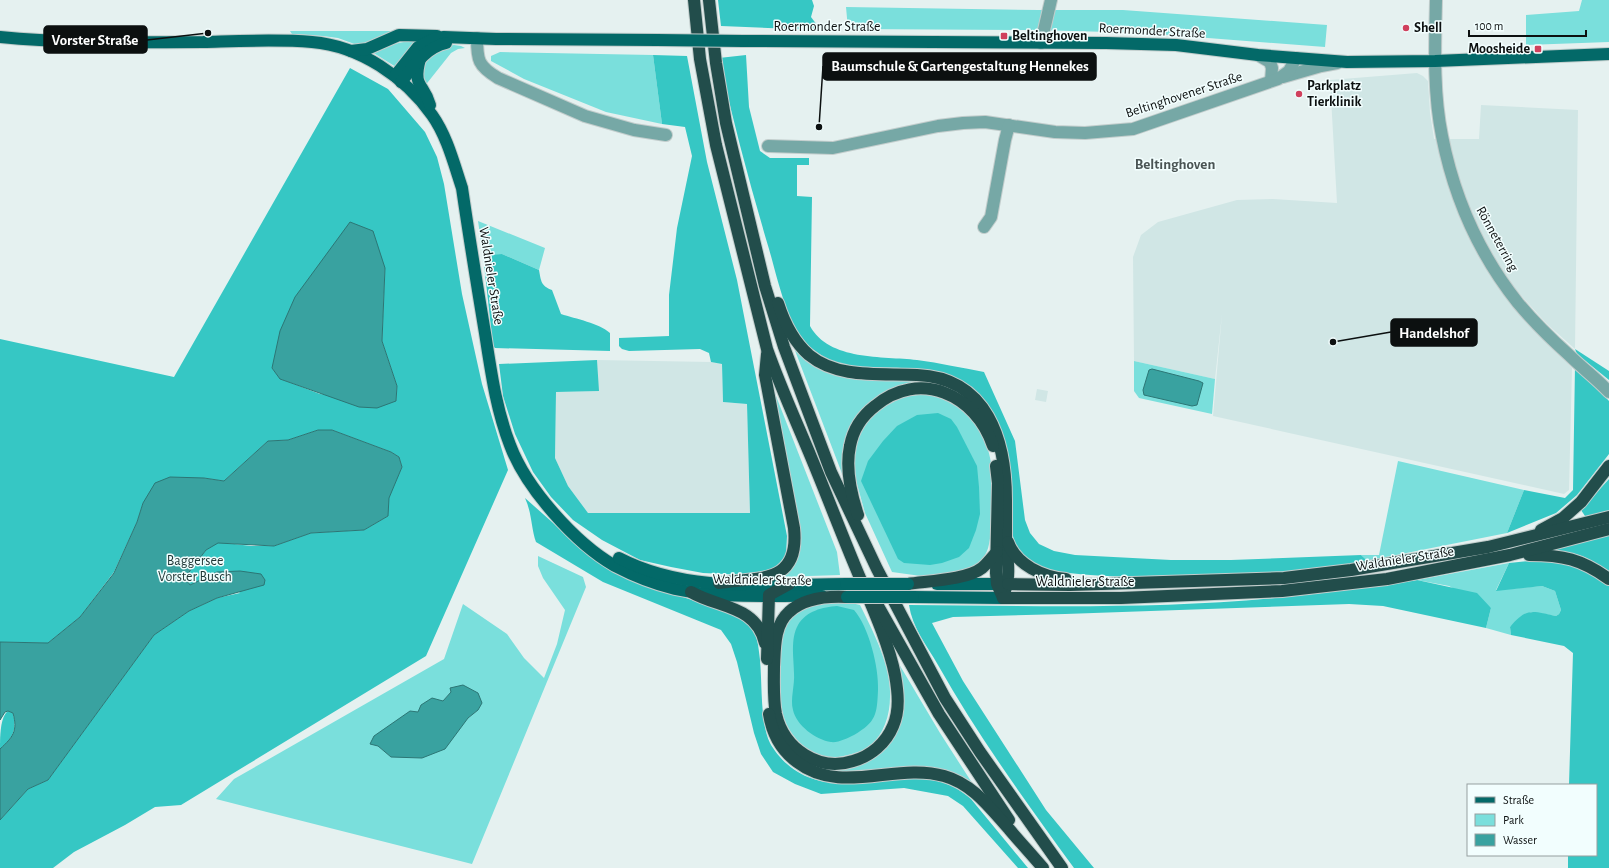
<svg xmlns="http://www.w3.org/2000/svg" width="1609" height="868" font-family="'Alegreya Sans',sans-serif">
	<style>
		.built { fill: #d0e6e5 }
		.green { fill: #7adfdc; fill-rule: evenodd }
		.forest { fill: #36c7c4; fill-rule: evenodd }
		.water { fill: #39a2a0; stroke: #2c7675 }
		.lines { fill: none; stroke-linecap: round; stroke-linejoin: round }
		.minor-casing { stroke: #c2cdcc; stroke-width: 14 }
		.major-casing { stroke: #c2cdcc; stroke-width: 14 }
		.highway-casing { stroke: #c2cdcc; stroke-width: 14 }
		.minor { stroke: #76a8a6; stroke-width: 12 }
		.major { stroke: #036968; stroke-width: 12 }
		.highway { stroke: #224d4b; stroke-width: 12 }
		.major-bridge-casing { stroke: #c2cdcc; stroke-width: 14; stroke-linecap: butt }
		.major-bridge { stroke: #036968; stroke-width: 12 }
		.poi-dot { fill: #d0405d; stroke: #f2fefe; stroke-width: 1.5 }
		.labels { text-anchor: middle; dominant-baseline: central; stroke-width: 3; stroke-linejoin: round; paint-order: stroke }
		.street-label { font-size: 14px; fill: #0c1010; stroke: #f2fefe }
		.poi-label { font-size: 14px; font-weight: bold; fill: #0c1010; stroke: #f2fefe; text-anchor: start }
		.park-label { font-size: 14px; fill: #1e3635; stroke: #f2fefe }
		.neighbourhood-label { font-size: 15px; font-weight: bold; fill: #4a5454; stroke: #f2fefe }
		.leader { fill: none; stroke: #0c1010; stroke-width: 1.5 }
		.callout-dot { fill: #0c1010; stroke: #f2fefe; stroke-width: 1.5 }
		.callout { fill: #0c1010; stroke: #0c1010; stroke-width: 1.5 }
		.callout-label { font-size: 15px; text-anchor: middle; font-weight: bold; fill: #fff }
	</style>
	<rect width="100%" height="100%" fill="#e5f1f0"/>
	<g class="built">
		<path d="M1417 73 1423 76 1428 81 1430 113 1434 139H1479L1481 105 1578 110 1575 349 1547 324 1504 277 1518 309 1572 368 1569 490 1564 494 1213 416 1222 314 1215 379 1134 361 1133 257 1141 235 1158 222 1237 200 1273 199 1337 203 1330 80Z"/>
		<path d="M597 360 711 362 722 364 723 402 747 404 750 513H588L568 486 555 458 556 392 598 391Z"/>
		<path d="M1037 389 1048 391 1046 402 1035 400Z"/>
	</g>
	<g class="green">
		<path d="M1582 0H1609V42L1526 45V15L1579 11Z"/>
		<path d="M846 7 1039 10H1123L1327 25 1325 47 1144 33 1037 30 848 29Z"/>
		<path d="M290 31H412L360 46 338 38 323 36 292 34Z"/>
		<path d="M418 39 396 67 372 52 394 44Z"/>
		<path d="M454 45 461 46 465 48 458 49 451 53 424 87 421 81 426 60 446 46Z"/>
		<path d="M500 52 653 55 662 124 606 112 524 79 491 61V56Z"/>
		<path d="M478 221 545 248 539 270 502 254 483 255Z"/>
		<path d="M791 340 811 361 943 384 960 392 963 399 904 387 846 437 843 452 846 484Z"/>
		<path d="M1134 361 1215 379 1212 414 1139 398 1134 391Z"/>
		<path d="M769 378 837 552 840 575 779 577 796 555Z"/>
		<path d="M928 394C946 400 967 406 977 423 984 435 989 450 991 463 994 478 993 539 987 551 984 558 980 564 974 568L936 576H921L892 572 865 513 854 473 855 448 862 430 873 412 894 399 908 396Z"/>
		<path d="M1398 461 1524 490 1507 533 1366 561 1361 555H1379Z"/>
		<path d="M538 556 583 577 586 587 472 864 216 799 234 779 444 659 463 604 507 634 524 658 544 678 557 644 565 610 543 578 538 566ZM451 692 478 710 468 718 391 757 378 746 418 712 443 701Z"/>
		<path d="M1509 563 1496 590 1542 586 1555 591 1561 610 1559 614 1556 616 1531 612 1510 627 1511 635 1486 628 1491 608 1449 586 1417 580Z"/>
		<path d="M847 602 860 605C873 631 892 668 890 697 890 715 884 734 870 746 864 751 855 753 848 755 842 756 835 758 830 758 813 757 797 742 789 729 778 711 776 669 780 649 787 603 807 604 847 602Z"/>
		<path d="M893 654 940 733 976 789 960 778 832 774 780 734 830 768 893 735Z"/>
	</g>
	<g class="forest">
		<path d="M718 0H812L814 6 811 17 817 25V30L721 26Z"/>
		<path d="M653 55 687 56 707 162 737 280 787 536 786 555 774 570 747 575 703 573 671 567 640 560 602 540 573 520 551 497 533 472 515 434 503 396 499 364 597 360 599 391 556 392 555 458 568 486 588 513H750L747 404 723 402 722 364 711 362 709 353 700 349 629 351 622 349 619 346V338L669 336V295L677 228 692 156 685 127 662 124Z"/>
		<path d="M746 55 749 107 760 151 770 158H809V165H797V196L812 197 810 326C829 361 883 356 917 360 940 363 962 368 984 372L1015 441 1025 520 1030 533 1039 544 1054 551 1075 555 1171 560H1231L1361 555 1367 561C1295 575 1219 575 1145 576 1120 577 1095 576 1069 573 1063 573 1056 573 1049 571 1034 566 1021 559 1015 544 1011 531 1011 517 1010 504 1009 468 1010 438 988 407 983 399 974 392 967 386 935 357 878 375 839 363 825 359 811 350 802 338 786 319 776 273 769 249 750 185 733 122 719 58Z"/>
		<path d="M350 68 388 89 425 132 437 157 444 184 462 294 482 384 508 470 426 656 181 805 155 807 125 825 74 852 53 868H0V820L28 789 48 780 154 635 189 611 217 598 240 593 217 572 190 585 187 581 186 576 206 550 218 542 251 546H274L311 533 364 530 388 516V498L402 467 399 457 391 452 332 430H318L288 440 268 441 224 481 204 478 143 503 137 522 114 572 80 617 48 643 0 642V339L174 377ZM385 268 382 341 397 386 396 401 320 394 281 379 272 368Z"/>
		<path d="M502 254 539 270C541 281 541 286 552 290L561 314C576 319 599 323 610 333V351L495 348 493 346 483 255Z"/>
		<path d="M1575 349 1609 371V380L1577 354Z"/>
		<path d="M1575 366 1609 401V454L1577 495 1556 513 1507 533 1524 490 1565 498 1573 490Z"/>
		<path d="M938 413 951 419 957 427 977 466 979 487 980 514 976 530 969 548 959 557 942 563 930 565 904 563 898 559 861 481 868 461 883 441 897 426 917 415Z"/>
		<path d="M1609 479V513L1603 515 1585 516 1581 510Z"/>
		<path d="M525 498 588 554 626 578 737 615C741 618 746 620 749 624 756 632 758 642 759 652 763 677 759 720 770 743 773 749 781 759 787 764 821 794 866 781 907 779 915 779 926 778 934 780 948 783 961 790 971 799L1028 868H1018L963 806 948 796 904 788 821 794 795 784 773 772 761 754 754 733 737 662 731 644 721 630 603 582 536 542C531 528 532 513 525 498Z"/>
		<path d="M1609 534V573C1587 555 1575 552 1546 550Z"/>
		<path d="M1537 560 1579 565 1603 581 1609 586V868H1568V855H1596V785H1569L1573 653 1564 646 1511 635 1510 627C1527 607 1532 611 1556 616L1559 614 1561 610 1555 591 1542 586 1496 591 1509 563Z"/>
		<path d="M1417 580 1477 593 1491 608 1486 628 1383 606 1349 604 1065 614 953 617 932 623 963 681 1046 810 1094 868H1074C1026 802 978 736 938 665 927 646 912 627 909 605 1037 606 1167 610 1295 596 1336 592 1377 585 1417 580Z"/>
		<path d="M837 606 854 610C869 627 879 668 878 690 877 715 876 722 854 735 848 738 838 743 831 742 816 740 796 725 793 710 790 699 795 685 794 673 794 659 790 639 798 625 806 611 823 607 837 606Z"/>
		<path d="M8 711 13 713C17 731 13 737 0 749 0 737 0 717 8 711Z"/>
	</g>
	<g class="water">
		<path d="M350 222 373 231 385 268 382 341 397 386 396 401 377 408 359 407 280 379 272 368 280 331 295 297Z"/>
		<path d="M1152 369 1199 381 1203 383 1197 405 1192 406 1144 395 1143 390 1149 370Z"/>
		<path d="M318 430H332L391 452 399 457 402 467 389 498 388 516 364 530 311 533 274 546 218 543 206 550 186 576 187 581 190 585 217 572 240 571 261 574 265 580 264 585 217 598 189 611 154 635 48 780 28 789 0 820V749C13 737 18 731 13 713L8 711 5 712 0 720V642L48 643 80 617 114 573 137 522 143 503 155 483 170 477 204 478 224 481 268 441 288 440Z"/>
		<path d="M463 685 478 693 482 703 478 710 468 718 445 749 422 758 391 757 378 746 370 744 374 736 410 711 418 712 421 705 432 698 443 701 451 692 450 688Z"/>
	</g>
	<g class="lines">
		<defs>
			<g id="minor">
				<path d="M1436 0C1435 45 1433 92 1442 136 1454 197 1479 254 1518 303 1533 321 1551 339 1569 355 1582 368 1597 379 1609 392"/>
				<path d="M477 38C477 60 478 66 498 78L585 116 634 130 666 135"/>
				<path d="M1041 43 1051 0"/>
				<path d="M1258 55 1270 62 1272 68 1271 81"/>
				<path d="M1283 77 1321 66 1337 63"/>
				<path d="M768 146 833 148 938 126 963 123 985 122 1055 132 1085 133 1133 129 1278 79 1289 71 1296 58"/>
				<path d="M984 227 991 217 1005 140 1009 125"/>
			</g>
			<g id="major">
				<path d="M0 37C68 44 135 42 203 42 239 41 276 39 312 42 360 46 405 77 432 115 447 136 454 164 462 188 469 236 477 285 485 333 491 371 496 409 510 445 526 488 575 543 615 566 634 576 655 584 675 589 721 599 774 595 822 596"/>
				<path d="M743 41 1106 43 1176 45 1258 55 1347 62 1435 61 1609 54"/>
				<path d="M351 51 367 49 399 35 437 36"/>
				<path d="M420 59C412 88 424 83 430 105"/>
				<path d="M395 76 418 47 434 39 444 37 496 39 657 40"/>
				<path d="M401 82C414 66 425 48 446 43"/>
				<path d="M619 558C688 594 771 584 846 584"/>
				<path d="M937 584H1007"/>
				<path d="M913 597 1003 598"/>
			</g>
			<g id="highway">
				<path d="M694 0 700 59 716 145 767 349C780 386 796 421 811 457 826 493 840 530 855 566 869 600 888 640 895 675 898 692 900 710 893 726 886 743 871 756 853 761 819 772 784 749 776 714 773 699 774 682 774 667 775 648 774 625 789 612 804 598 828 596 847 597"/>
				<path d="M709 0 716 63 726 123 765 286 784 347 831 472 877 569 945 698 980 752 1062 868"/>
				<path d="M778 303C784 322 793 341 809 355 838 379 881 373 917 375 988 378 1006 441 1006 500 1006 513 1006 526 1006 540 1007 556 1011 575 1005 591"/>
				<path d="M996 466 998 483 996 573 997 584 1003 598"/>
				<path d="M858 515C851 494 845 469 850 446 853 430 862 416 875 406 919 369 976 394 993 446"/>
				<path d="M1541 530 1563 518 1581 502 1609 466"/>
				<path d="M1008 542C1016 565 1043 577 1066 579"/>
				<path d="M1529 555C1563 555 1581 559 1609 579"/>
				<path d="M719 583C758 577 800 585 794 528L765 375 767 354"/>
				<path d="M908 584C927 581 967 580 982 568 987 564 992 557 997 552"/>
				<path d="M1008 584 1070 585 1284 578 1351 570 1488 547 1609 517"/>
				<path d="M691 592C718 608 756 605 765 643"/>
				<path d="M1003 598H1121L1282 591 1387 579 1510 555 1609 529"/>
				<path d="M878 606 939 714 1009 820"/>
				<path d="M767 659 769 595 789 584"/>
				<path d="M769 714C772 733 781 750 797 762 841 796 896 762 944 776 973 784 990 808 1009 829 1020 842 1032 855 1043 868"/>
			</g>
		</defs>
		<use href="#minor" class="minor-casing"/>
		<use href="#major" class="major-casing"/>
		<use href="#highway" class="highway-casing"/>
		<use href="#minor" class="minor"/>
		<use href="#major" class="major"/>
		<use href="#highway" class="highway"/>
		<defs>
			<g id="major-bridge">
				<path d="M657 40 743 41"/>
				<path d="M846 584H908"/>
				<path d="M847 597H913"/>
			</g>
		</defs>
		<use href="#major-bridge" class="major-bridge-casing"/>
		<use href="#major-bridge" class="major-bridge"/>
	</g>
	<g class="poi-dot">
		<circle cx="1406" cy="28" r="4"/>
		<rect x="1000" y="32" width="8" height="8" rx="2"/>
		<rect x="1534" y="45" width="8" height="8" rx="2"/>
		<circle cx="1299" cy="94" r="4"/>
	</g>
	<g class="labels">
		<g class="street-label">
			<text x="827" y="27">Roermonder Straße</text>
			<text transform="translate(1152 31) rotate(3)">Roermonder Straße</text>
			<text transform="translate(1184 95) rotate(-18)">Beltinghovener Straße</text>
			<text transform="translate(1497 239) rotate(61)">Rönneterring</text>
			<text transform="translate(491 276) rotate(81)">Waldnieler Straße</text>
			<text transform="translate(1405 559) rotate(-9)">Waldnieler Straße</text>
			<text transform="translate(762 580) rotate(1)">Waldnieler Straße</text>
			<text x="1085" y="582">Waldnieler Straße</text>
		</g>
		<g class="poi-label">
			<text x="1414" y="28">Shell</text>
			<text x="1012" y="36">Beltinghoven</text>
			<text x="1530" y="49" text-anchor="end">Moosheide</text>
			<text x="1307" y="86">Parkplatz<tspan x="1307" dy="16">Tierklinik</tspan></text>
		</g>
		<g class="park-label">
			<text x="195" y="561">Baggersee<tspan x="195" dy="16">Vorster Busch</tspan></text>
		</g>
		<g class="neighbourhood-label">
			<text x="1175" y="164">Beltinghoven</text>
		</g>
	</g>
	<path class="leader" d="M208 33L147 40M819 127L823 66M1333 342L1391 332"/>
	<g class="callout-dot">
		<circle cx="208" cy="33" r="4"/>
		<circle cx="819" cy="127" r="4"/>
		<circle cx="1333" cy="342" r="4"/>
	</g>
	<g class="callout">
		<rect x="44" y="26" width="103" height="27" rx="4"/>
		<rect x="823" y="53" width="273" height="27" rx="4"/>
		<rect x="1391" y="319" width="86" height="27" rx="4"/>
	</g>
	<g class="callout-label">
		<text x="95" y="45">Vorster Straße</text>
		<text x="960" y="71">Baumschule &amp; Gartengestaltung Hennekes</text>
		<text x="1434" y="338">Handelshof</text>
	</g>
	<rect x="1467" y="784" width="130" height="72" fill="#f2fefe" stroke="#969f9f"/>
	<rect x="1475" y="797" width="20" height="6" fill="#036968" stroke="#969f9f"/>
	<text x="1503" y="804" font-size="12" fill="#0c1010">Straße</text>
	<rect x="1475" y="814" width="20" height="12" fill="#7adfdc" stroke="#969f9f"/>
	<text x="1503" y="824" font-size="12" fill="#0c1010">Park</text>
	<rect x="1475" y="834" width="20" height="12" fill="#39a2a0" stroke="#969f9f"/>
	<text x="1503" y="844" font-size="12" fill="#0c1010">Wasser</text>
	<path d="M1469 30v6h117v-6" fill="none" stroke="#0c1010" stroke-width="2"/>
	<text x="1475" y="30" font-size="12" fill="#0c1010" stroke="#f2fefe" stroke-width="3" paint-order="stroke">100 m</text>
</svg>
